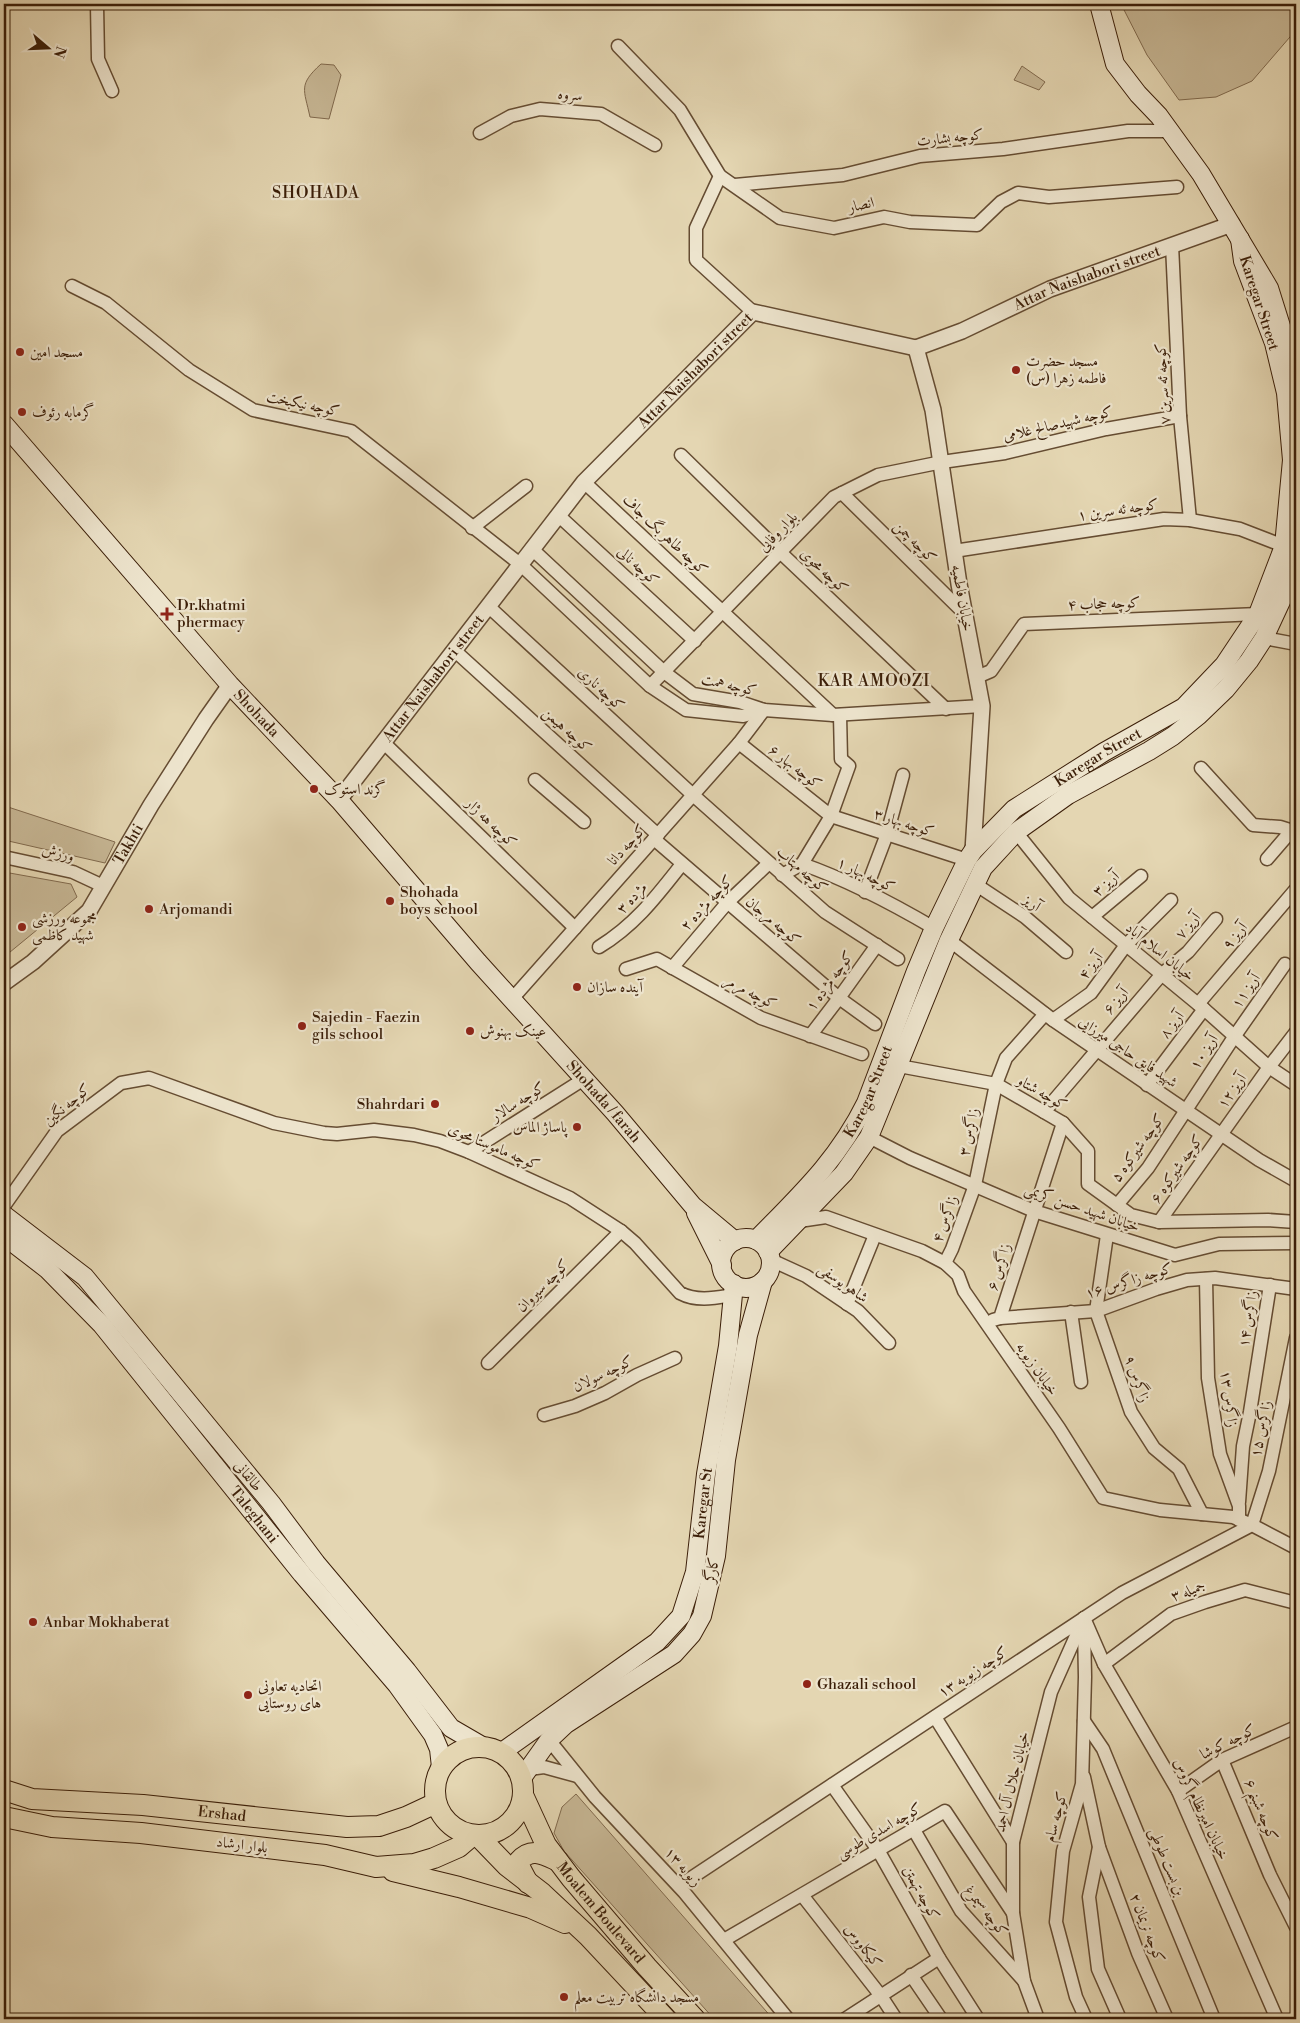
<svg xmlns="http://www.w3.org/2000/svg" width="1300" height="2023" font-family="'Libre Bodoni',Amiri,serif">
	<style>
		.green { fill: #c7b795; stroke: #816a4e }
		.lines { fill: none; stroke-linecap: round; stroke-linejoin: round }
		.minor-casing { stroke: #654c32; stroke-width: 15 }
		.tertiary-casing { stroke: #654c32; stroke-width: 18 }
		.secondary-casing { stroke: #3b1e08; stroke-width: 20 }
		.primary-casing { stroke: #3b1e08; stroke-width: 22 }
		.minor { stroke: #ede4cd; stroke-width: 12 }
		.tertiary { stroke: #ede4cd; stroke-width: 15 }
		.secondary { stroke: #ede4cd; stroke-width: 18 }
		.primary { stroke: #e4d6b2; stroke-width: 20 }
		.poi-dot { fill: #8f2418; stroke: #ede4cd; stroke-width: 2 }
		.labels { text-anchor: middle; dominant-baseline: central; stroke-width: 4.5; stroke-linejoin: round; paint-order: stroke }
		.street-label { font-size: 15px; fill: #3b1e08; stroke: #ede4cd }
		.poi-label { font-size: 15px; fill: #3b1e08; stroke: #ede4cd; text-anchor: start }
		.neighbourhood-label { font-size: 16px; letter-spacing: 1px; fill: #3b1e08; stroke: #ede4cd }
	</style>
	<rect width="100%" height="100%" fill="#e4d6b2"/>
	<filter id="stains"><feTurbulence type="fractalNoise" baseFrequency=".004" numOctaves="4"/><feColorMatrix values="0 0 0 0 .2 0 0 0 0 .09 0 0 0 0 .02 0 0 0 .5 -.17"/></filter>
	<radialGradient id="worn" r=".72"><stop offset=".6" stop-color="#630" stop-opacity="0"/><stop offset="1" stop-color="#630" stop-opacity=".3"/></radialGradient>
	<g class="green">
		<path d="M1121 4H1296V30L1252 81 1216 97 1179 100 1147 55Z"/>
		<path d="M321 64 334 65 341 75 329 119 310 117C304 89 298 85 321 64Z"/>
		<path d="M1022 66 1045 82 1039 90 1014 80Z"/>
		<path d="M8 807 115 842 105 863 4 840V813Z"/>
		<path d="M4 872 71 884 77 897 4 957Z"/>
		<path d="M576 1794 773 2019H714L564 1851 554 1833 562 1807Z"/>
	</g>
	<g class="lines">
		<defs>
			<g id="minor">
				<path d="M97 5 98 59 112 91"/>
				<path d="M618 46 680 110 720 176 780 218 834 228 884 217 910 222 977 225 1001 202 1018 193 1049 197 1177 187"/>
				<path d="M480 133 511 116 540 109 601 114 655 145"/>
				<path d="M720 176 696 228V260L753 312"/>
				<path d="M735 185 843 175 920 156 1003 149 1128 131H1170"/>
				<path d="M1172 245 1180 416 1190 520"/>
				<path d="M72 286 106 303 189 370 253 410 351 431 520 564 650 686 686 710 743 716 764 710"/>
				<path d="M681 455 780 552 946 709"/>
				<path d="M584 482 833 715"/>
				<path d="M842 493 964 613"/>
				<path d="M558 515 695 641"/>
				<path d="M472 528 526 486"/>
				<path d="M532 549 664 672 693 694 740 702 764 710 833 715 982 706"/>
				<path d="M954 551 1164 519 1190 520 1240 529 1284 546"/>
				<path d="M488 606 693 795 825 912 898 959"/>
				<path d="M1264 638 1296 644"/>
				<path d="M454 650 658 835"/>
				<path d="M977 677 991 671 1024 624 1258 614"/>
				<path d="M650 686 834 497 878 475 942 462 1005 453 1106 429 1180 416"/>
				<path d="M383 742 575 928"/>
				<path d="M739 743 831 816 967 860"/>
				<path d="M1201 768 1253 825 1280 827 1296 832"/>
				<path d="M535 780 584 822"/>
				<path d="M1016 832 1069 898 1204 1009 1269 1067 1296 1085"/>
				<path d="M654 839 839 998 875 1024"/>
				<path d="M4 857 73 872 103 886"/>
				<path d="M1267 859 1292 830"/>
				<path d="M802 864 831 816 849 766 841 759 840 715"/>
				<path d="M782 875 802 864C848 880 893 904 934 928"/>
				<path d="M975 884 1025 917 1066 952"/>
				<path d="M865 892 887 834 903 775"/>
				<path d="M1092 917 1141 876"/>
				<path d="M949 940 1053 1020 1259 1160 1296 1181"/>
				<path d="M599 947C635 925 656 897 682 864"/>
				<path d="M672 968 727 903 769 863"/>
				<path d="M626 969 657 959 761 1018 862 1054"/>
				<path d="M512 999 739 743 764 710"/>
				<path d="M1198 1004 1296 889"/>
				<path d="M1053 1020 1091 993 1126 945 1171 900"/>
				<path d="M810 1036 839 998 877 945"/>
				<path d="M899 1066 996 1084 1063 1123 1088 1151V1184L1131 1215 1159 1222 1268 1220 1296 1222"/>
				<path d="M1147 1085 1204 1009"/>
				<path d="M1044 1112 1162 974 1188 952 1216 919"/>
				<path d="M869 1137 910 1158 1034 1211 1175 1255 1219 1244 1296 1243"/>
				<path d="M469 1152 584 1079"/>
				<path d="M1117 1205 1148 1168 1234 1037 1285 964"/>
				<path d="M4 1206 57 1131 121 1083 149 1078 274 1123 324 1133 337 1134 374 1130 414 1135 440 1141 469 1152 570 1198 621 1231 635 1243 680 1293C697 1302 715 1298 733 1295"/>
				<path d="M799 1221 826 1217 922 1251 945 1263 958 1275 964 1291 1059 1428 1103 1498 1160 1510 1233 1517 1252 1525 1269 1471 1296 1338"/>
				<path d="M1159 1222 1269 1067 1296 1032"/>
				<path d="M1107 1235 1096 1311 1131 1412 1154 1448 1179 1469 1202 1514"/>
				<path d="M771 1260 806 1276 858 1311 889 1343"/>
				<path d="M945 1263 952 1249 975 1185 996 1084 1006 1058 1045 1014"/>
				<path d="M1206 1279 1208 1378 1220 1454 1239 1506V1520"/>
				<path d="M847 1304 875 1235"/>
				<path d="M1071 1312 1081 1382"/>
				<path d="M1000 1318 1096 1311 1156 1289 1187 1280 1215 1278 1296 1289"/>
				<path d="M993 1320 1000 1318 1063 1123"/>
				<path d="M488 1363 621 1231"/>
				<path d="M544 1415 575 1406 605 1393 637 1375 675 1358"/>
				<path d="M1239 1502 1243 1446 1250 1412 1270 1285"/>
				<path d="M1084 1618 1104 1664 1178 1791 1277 2019"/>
				<path d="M1084 1626 1085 1677 1082 1784 1063 1851 1056 1922 1076 1997 1086 2019"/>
				<path d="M1104 1664 1171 1614 1205 1602 1245 1590 1296 1603"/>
				<path d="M935 1717 1013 1842"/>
				<path d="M1084 1721 1103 1749 1214 2019"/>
				<path d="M549 1740 595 1797 684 1892 788 2019"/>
				<path d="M1222 1760 1270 1875 1296 1927"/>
				<path d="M529 1769 544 1767 577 1776"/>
				<path d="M1084 1777 1099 1847 1089 1897 1098 1969 1120 2019"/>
				<path d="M832 1785 878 1850 939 1958 978 2019"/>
				<path d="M1178 1791 1222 1760 1296 1727"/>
				<path d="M914 1830 961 1911 1024 1981"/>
				<path d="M1099 1847 1138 1953 1167 2019"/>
				<path d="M679 1886 1122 1593 1252 1525 1296 1548"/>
				<path d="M802 1895 881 1996 896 2019"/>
				<path d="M724 1940 945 1811 1013 1913"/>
				<path d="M911 1975 941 2019"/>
				<path d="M845 2019 939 1958"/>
				<path d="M1038 2019 1024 1981 1013 1913V1842L1051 1692 1084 1618"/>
			</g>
			<g id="tertiary">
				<path d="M916 348 933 410 959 584 982 706 973 851"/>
				<path id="s1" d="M916 348 962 331 1050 289 1232 224"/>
				<path id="s2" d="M339 800 584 482 753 312 916 348"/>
				<path id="s3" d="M4 983 33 962 89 911 151 805 206 719 230 685"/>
			</g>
			<g id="secondary">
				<path d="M1099 4 1115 64 1138 94 1159 116 1201 174 1269 288 1296 374"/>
				<path id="s4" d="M4 424 230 685 339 800 478 962 615 1113 693 1206 735 1241"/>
				<path d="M696 1213 722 1265"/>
				<path d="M4 1215 85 1277 271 1503 316 1563 407 1671 451 1728 482 1746"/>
				<path id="s5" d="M4 1236 47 1269 102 1325 302 1574 397 1685 433 1735 439 1749 441 1767"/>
				<circle cx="746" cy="1263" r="25"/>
				<path id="s6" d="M756 1240C800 1195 838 1160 866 1103L916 971 934 928 967 860 973 851 1014 809 1104 752 1184 707 1224 665 1258 614 1284 546 1292 460 1286 393 1274 343 1243 261 1240 239"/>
				<path d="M768 1252 844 1173 869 1137 949 940 983 868 1016 832 1068 795 1149 751 1173 736 1198 716 1226 689 1249 661 1264 638 1283 597 1296 557"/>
				<path id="s7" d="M502 1752 657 1642 681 1616 695 1572 706 1474 728 1346 734 1284"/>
				<path d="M522 1778 549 1740 566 1724 674 1654 692 1634 702 1616 716 1556 726 1460 748 1335 763 1281"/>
			</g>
			<g id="primary">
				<circle cx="479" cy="1791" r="44"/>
				<path id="s8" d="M4 1790 32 1799 143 1805 347 1827 379 1826 406 1817 436 1803"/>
				<path id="s9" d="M523 1795 546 1845 571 1878 647 1967 695 2019"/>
				<path d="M4 1817 52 1827 141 1833 325 1855 376 1867 414 1864 434 1858 459 1847 473 1835"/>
				<path d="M478 1836 507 1866 542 1893 588 1936 666 2019"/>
				<path d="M393 1871 459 1887 531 1908 565 1923"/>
				<path d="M528 1883 519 1866V1861C531 1847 543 1854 558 1861"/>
			</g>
		</defs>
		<use href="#minor" class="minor-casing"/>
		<use href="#tertiary" class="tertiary-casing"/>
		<use href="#secondary" class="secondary-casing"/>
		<use href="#primary" class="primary-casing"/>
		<use href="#minor" class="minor"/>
		<use href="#tertiary" class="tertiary"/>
		<use href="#secondary" class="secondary"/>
		<use href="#primary" class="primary"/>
	</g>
	<g class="poi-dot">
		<circle cx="20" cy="352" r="5"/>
		<circle cx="1016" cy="370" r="5"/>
		<circle cx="22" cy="412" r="5"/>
		<path d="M164.5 606.5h5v5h5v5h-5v5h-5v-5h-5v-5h5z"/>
		<circle cx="314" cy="789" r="5"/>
		<circle cx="390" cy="901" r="5"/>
		<circle cx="149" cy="909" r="5"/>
		<circle cx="22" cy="927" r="5"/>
		<circle cx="577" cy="987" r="5"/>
		<circle cx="302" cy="1026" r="5"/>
		<circle cx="470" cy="1031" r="5"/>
		<circle cx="435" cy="1104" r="5"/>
		<circle cx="577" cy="1127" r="5"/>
		<circle cx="33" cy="1622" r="5"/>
		<circle cx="807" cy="1684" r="5"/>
		<circle cx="248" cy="1695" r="5"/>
		<circle cx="564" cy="1997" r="5"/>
	</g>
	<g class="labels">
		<g class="street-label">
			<text transform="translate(570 95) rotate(4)">سروه</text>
			<text transform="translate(950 138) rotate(-6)">کوچه بشارت</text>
			<text transform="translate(861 205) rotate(-13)">انصار</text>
			<text stroke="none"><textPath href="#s1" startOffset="185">Attar Naishabori street</textPath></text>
			<text transform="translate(1259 303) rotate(72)">Karegar Street</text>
			<text stroke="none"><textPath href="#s2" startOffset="559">Attar Naishabori street</textPath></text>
			<text transform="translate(1163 384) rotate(-93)">کوچه ئه سرین ۷</text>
			<text transform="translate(303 404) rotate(12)">کوچه نیکبخت</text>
			<text transform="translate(1058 424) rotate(-13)">کوچه شهیدصالح غلامی</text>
			<text transform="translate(1118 510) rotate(-8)">کوچه ئه سرین ۱</text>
			<text transform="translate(778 532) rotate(-46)">بلوار وفایی</text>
			<text transform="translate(665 535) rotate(43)">کوچه طاهر بگ جاف</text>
			<text transform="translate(915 542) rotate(45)">کوچه چمن</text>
			<text transform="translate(638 566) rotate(42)">کوچه نالی</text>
			<text transform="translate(824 571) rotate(43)">کوچه محوی</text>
			<text transform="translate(962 598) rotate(80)">خیابان فاطمیه</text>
			<text transform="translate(1104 604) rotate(-2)">کوچه حجاب ۴</text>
			<text stroke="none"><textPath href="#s2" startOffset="154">Attar Naishabori street</textPath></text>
			<text transform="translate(729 685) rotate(13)">کوچه همت</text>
			<text transform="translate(601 689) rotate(43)">کوچه ناری</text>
			<text stroke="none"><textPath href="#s4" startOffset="384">Shohada</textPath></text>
			<text transform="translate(567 730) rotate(42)">کوچه هیمن</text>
			<text stroke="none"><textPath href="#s6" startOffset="608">Karegar Street</textPath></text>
			<text transform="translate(795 767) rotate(38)">کوچه بهار ۶</text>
			<text transform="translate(491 823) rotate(44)">کوچه هه ژار</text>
			<text transform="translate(904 823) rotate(18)">کوچه بهار ۳</text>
			<text stroke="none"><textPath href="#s3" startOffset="189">Takhti</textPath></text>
			<text transform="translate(627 845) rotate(-48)">کوچه دانا</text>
			<text transform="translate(58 853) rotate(14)">ورزش</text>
			<text transform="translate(802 870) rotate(41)">کوچه مهتاب</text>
			<text transform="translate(866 875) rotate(26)">کوچه بهار ۱</text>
			<text transform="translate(1106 884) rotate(-41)">آریز ۳</text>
			<text transform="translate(632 898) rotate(-47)">مژده ۳</text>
			<text transform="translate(707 903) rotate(-47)">کوچه مژده ۲</text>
			<text transform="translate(1032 903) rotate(36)">آریز</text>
			<text transform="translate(773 921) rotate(40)">کوچه مرجان</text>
			<text transform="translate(1188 926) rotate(-49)">آریز ۷</text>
			<text transform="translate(1235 936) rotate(-50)">آریز ۹</text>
			<text transform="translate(1160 952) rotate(39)">خیابان اسلام آباد</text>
			<text transform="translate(1091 966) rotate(-53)">آریز ۴</text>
			<text transform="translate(830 981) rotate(-54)">کوچه مژده ۱</text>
			<text transform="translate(1246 991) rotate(-55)">آریز ۱۱</text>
			<text transform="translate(750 992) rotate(28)">کوچه مرمر</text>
			<text transform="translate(1116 1001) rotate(-49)">آریز ۶</text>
			<text transform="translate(1172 1025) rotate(-53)">آریز ۸</text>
			<text transform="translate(1128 1052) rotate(34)">شهید فایق حاجی میرزایی</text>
			<text transform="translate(1204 1052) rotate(-57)">آریز ۱۰</text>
			<text transform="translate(1232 1091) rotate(-55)">آریز ۱۲</text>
			<text stroke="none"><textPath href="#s6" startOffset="188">Karegar Street</textPath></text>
			<text transform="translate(1042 1093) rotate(30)">کوچه شتاو</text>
			<text stroke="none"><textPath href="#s4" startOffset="905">Shohada / farah</textPath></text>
			<text transform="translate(518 1102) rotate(-32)">کوچه سالار</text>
			<text transform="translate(67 1105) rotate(-40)">کوچه نگین</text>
			<text transform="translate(969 1132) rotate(-78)">زاگرس ۳</text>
			<text transform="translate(494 1147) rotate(23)">کوچه ماموستا محوی</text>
			<text transform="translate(1138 1148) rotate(-54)">کوچه شیرکوه ۵</text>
			<text transform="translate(1177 1169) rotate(-55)">کوچه شیرکوه ۶</text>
			<text transform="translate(1082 1208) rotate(19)">خیابان شهید حسن کریمی</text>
			<text transform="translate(945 1219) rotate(-70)">زاگرس ۴</text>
			<text transform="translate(999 1267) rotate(-73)">زاگرس ۶</text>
			<text transform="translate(1129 1281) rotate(-17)">کوچه زاگرس ۱۶</text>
			<text transform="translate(843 1283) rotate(35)">شاهو یوسفی</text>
			<text transform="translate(543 1286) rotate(-45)">کوچه سیروان</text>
			<text transform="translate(1248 1319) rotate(-81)">زاگرس ۱۴</text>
			<text transform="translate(1037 1369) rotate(55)">خیابان زیویه</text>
			<text transform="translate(603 1374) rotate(-26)">کوچه سولان</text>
			<text transform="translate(1137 1379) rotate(70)">زاگرس ۹</text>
			<text transform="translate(1229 1399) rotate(83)">زاگرس ۱۳</text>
			<text transform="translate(1261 1429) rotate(-79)">زاگرس ۱۵</text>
			<text transform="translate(248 1476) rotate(50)">طالقانی</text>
			<text stroke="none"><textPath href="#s7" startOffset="341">Karegar St</textPath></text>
			<text stroke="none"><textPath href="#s5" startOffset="376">Taleghani</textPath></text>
			<text transform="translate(712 1570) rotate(-78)">کارگر</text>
			<text transform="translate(1188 1591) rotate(-20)">جمیله ۳</text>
			<text transform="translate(973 1672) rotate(-33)">کوچه زیویه ۱۳</text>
			<text transform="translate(1228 1742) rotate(-27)">کوچه کوشا</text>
			<text transform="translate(1012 1782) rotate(-76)">خیابان جلال آل احمد</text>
			<text transform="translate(1201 1809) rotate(65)">خیابان امیرنظام گروس</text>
			<text transform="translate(1261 1810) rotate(68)">کوچه شبنم ۶</text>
			<text stroke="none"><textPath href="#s8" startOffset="220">Ershad</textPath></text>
			<text transform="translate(1056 1817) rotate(-75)">کوچه سام</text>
			<text transform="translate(879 1831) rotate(-30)">کوچه اسدی طوسی</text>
			<text transform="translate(242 1845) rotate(7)">بلوار ارشاد</text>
			<text transform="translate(1167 1862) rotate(68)">بن بست طوطی</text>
			<text transform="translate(683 1867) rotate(48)">زیویه ۱۳</text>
			<text transform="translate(921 1893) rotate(61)">کوچه تهمتن</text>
			<text transform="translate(986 1911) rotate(52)">کوچه سیمرغ</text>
			<text stroke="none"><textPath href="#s9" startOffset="142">Moalem Boulevard</textPath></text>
			<text transform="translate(1147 1928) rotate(69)">کوچه نریمان ۲</text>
			<text transform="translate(863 1946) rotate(52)">کیکاووس</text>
		</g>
		<g class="poi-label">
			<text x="30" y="352">مسجد امین</text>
			<text x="1026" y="361">مسجد حضرت<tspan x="1026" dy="17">فاطمه زهرا (س)</tspan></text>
			<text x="32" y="412">گرمابه رئوف</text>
			<text x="177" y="605">Dr.khatmi<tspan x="177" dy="17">phermacy</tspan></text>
			<text x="324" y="789">گرند استوک</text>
			<text x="400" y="892">Shohada<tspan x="400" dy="17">boys school</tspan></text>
			<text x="159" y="909">Arjomandi</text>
			<text x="32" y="918">مجموعه ورزشی<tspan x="32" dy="17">شهید کاظمی</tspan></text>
			<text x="587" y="987">آینده سازان</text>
			<text x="312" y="1017">Sajedin - Faezin<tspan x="312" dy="17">gils school</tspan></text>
			<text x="480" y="1031">عینک بهنوش</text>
			<text x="425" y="1104" text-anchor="end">Shahrdari</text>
			<text x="567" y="1127" text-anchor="end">پاساژ الماس</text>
			<text x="43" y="1622">Anbar Mokhaberat</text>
			<text x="817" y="1684">Ghazali school</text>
			<text x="258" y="1686">اتحادیه تعاونی<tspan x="258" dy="17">های روستایی</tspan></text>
			<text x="574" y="1997">مسجد دانشگاه تربیت معلم</text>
		</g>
		<g class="neighbourhood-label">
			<text x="316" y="193">SHOHADA</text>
			<text x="874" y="681">KAR AMOOZI</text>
		</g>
	</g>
	<rect width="1300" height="2023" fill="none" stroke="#e4d6b2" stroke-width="20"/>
	<rect x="5" y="5" width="1290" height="2013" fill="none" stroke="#3b1e08" stroke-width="2.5"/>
	<rect x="10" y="10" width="1280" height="2003" fill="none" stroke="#3b1e08"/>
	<g transform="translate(48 48) rotate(109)" stroke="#ede4cd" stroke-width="4" paint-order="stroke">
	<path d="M0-4L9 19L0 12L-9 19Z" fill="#3b1e08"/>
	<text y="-8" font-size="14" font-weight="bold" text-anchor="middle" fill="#3b1e08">N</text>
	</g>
	<rect width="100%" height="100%" filter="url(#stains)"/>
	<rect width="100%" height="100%" fill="url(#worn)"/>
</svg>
